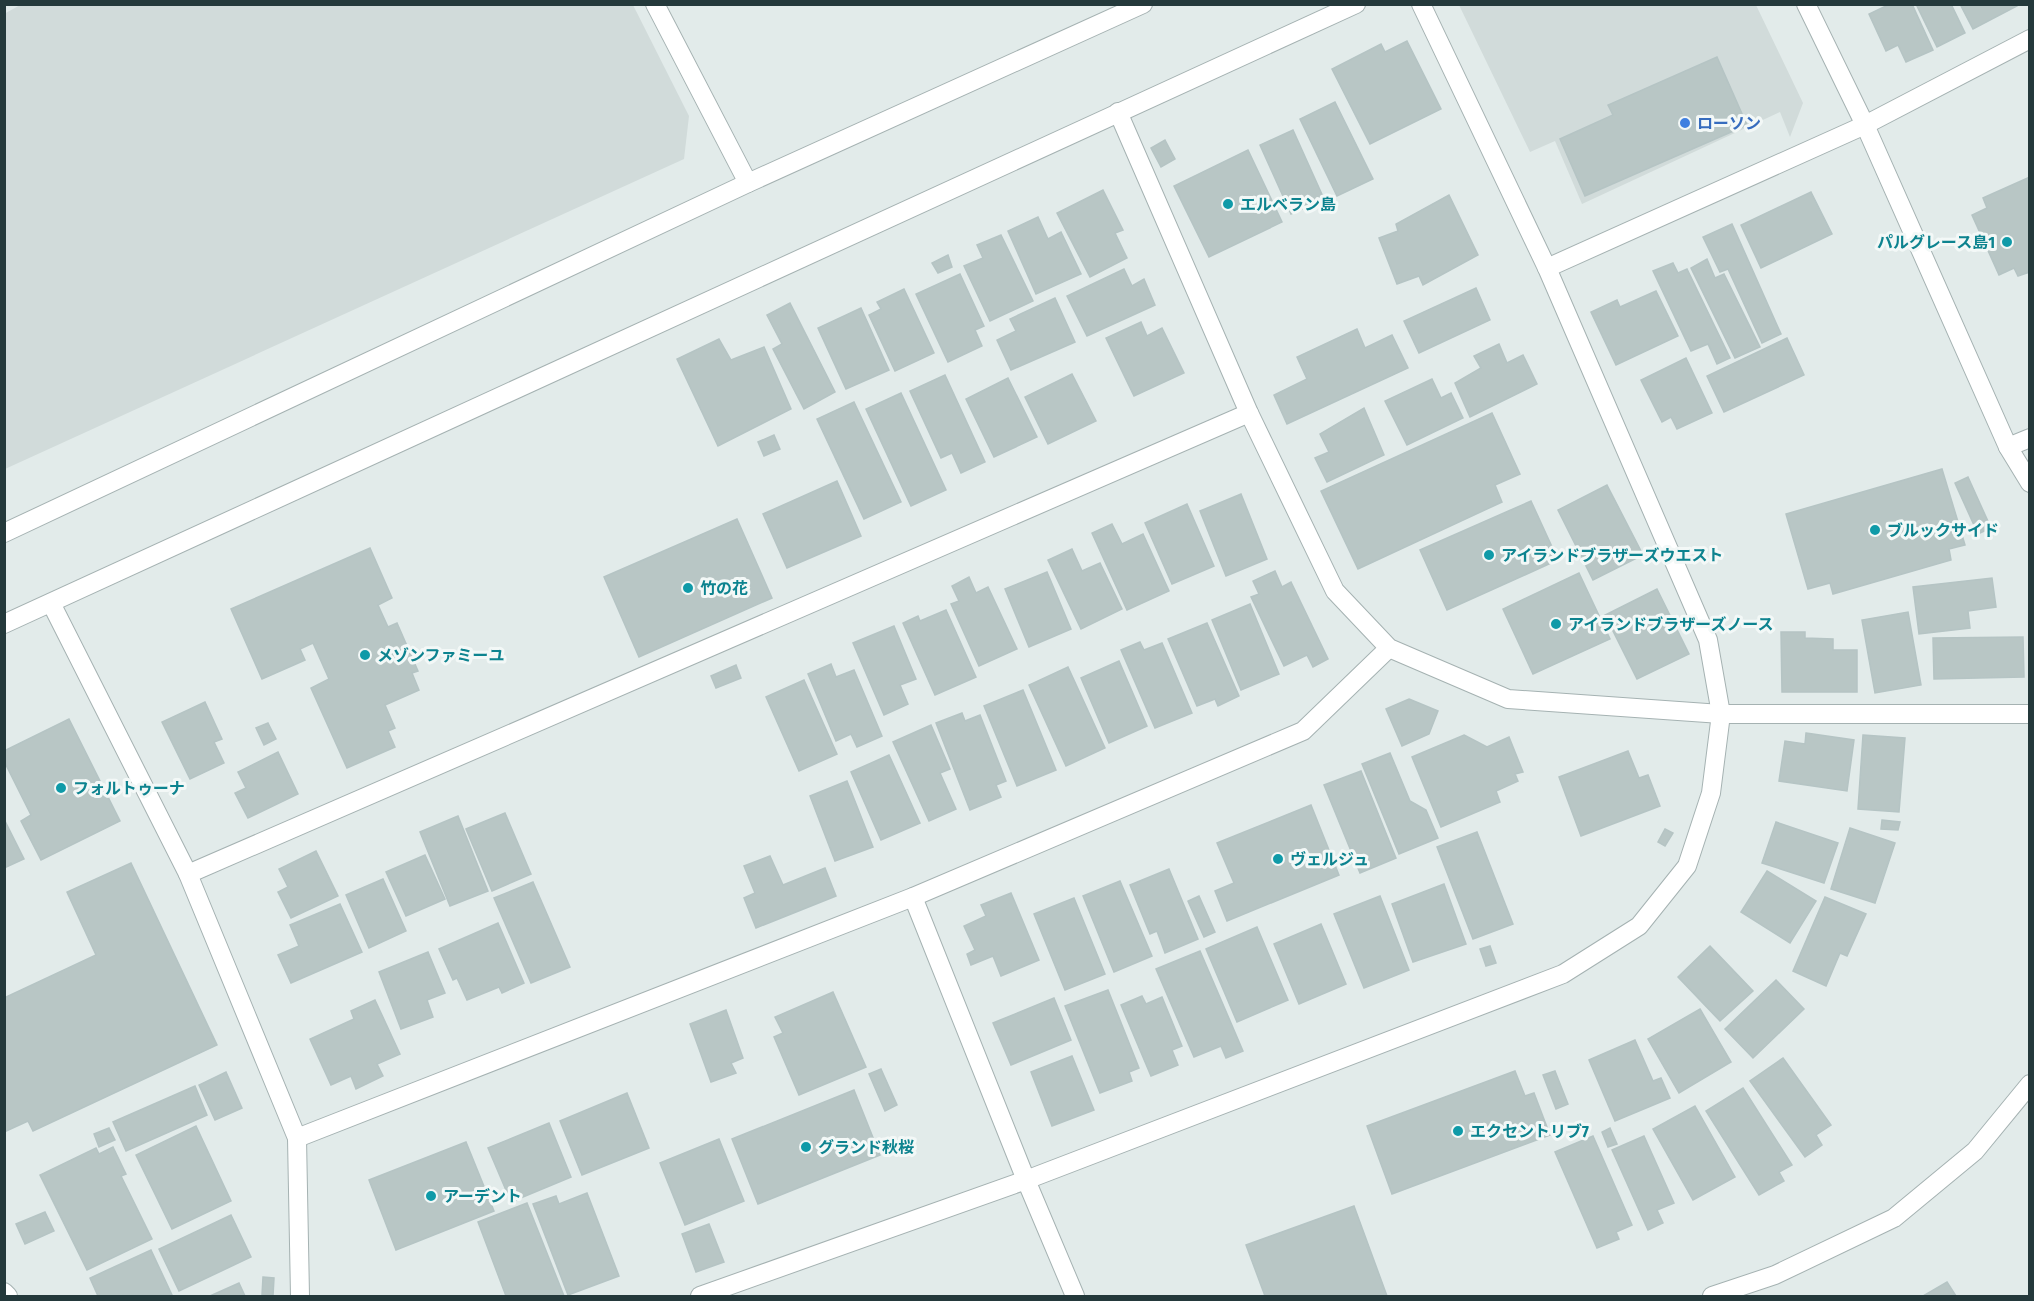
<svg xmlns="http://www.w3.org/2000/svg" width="2034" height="1301" font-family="'Fira Sans Condensed','Noto Sans JP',sans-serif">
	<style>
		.built { fill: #d1dbda }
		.building { fill: #b8c6c5; stroke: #b5c4c4; stroke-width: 1.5 }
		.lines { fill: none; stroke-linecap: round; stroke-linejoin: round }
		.minor-casing { stroke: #a5b2b2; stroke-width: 20 }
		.tertiary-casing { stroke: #a5b2b2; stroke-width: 20 }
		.minor { stroke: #fff; stroke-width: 18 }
		.tertiary { stroke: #fff; stroke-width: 18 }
		.shop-dot { fill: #3f7fe0; stroke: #f3f8f7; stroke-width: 2 }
		.culture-dot { fill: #0f9aa8; stroke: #f3f8f7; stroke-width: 2 }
		.labels { text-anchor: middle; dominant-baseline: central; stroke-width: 6; stroke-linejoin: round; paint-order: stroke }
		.shop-label { font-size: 16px; font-weight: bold; fill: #366cbe; stroke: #f3f8f7; text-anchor: start }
		.culture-label { font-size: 16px; font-weight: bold; fill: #0d838f; stroke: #f3f8f7; text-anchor: start }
	</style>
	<rect width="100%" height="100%" fill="#e2ebea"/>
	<g class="built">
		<path d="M22 4 633 5 689 116 684 159 5 469 4 14Z"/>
		<path d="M1459 5H1756L1803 103 1790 137 1780 112 1582 204 1555 141 1530 152Z"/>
	</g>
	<g class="building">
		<path d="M1890 4H1912L1933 50 1906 62 1898 45 1886 51 1869 14Z"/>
		<path d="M1916 4H1951L1965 33 1937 47Z"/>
		<path d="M1960 4H2016L2017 6 1973 29Z"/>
		<path d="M1407 41 1441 109 1370 144 1332 69 1381 44 1385 52Z"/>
		<path d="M1717 57 1747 125 1585 196 1560 139 1613 115 1608 105Z"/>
		<path d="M1335 102 1373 179 1337 196 1300 119Z"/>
		<path d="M1293 130 1324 199 1291 214 1260 145Z"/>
		<path d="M1165 140 1175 159 1161 167 1151 148Z"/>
		<path d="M1248 150 1282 222 1209 257 1174 186Z"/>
		<path d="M2030 177V272L2018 276 2014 268 1999 275 1972 215 1987 208 1983 198Z"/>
		<path d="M1103 190 1123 230 1115 233 1127 258 1090 277 1057 213Z"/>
		<path d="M1811 192 1832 234 1761 268 1741 225Z"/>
		<path d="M1449 195 1478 255 1423 285 1419 276 1397 284 1379 238 1398 231 1396 224Z"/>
		<path d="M1038 217 1048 239 1061 232 1081 274 1036 294 1008 231Z"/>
		<path d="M1732 224 1781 334 1762 343 1728 269 1720 272 1703 237Z"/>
		<path d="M1001 235 1033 301 990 321 964 266 983 258 977 245Z"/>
		<path d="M948 255 952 267 938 273 932 263Z"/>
		<path d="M1707 259 1715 278 1724 274 1760 347 1735 358 1691 268Z"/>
		<path d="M1673 263 1678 273 1687 269 1730 358 1717 364 1708 344 1691 351 1653 271Z"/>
		<path d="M1124 269 1132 286 1144 279 1155 305 1087 336 1067 296Z"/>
		<path d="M960 274 984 326 975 330 982 346 948 362 916 294Z"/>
		<path d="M1476 288 1490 320 1419 353 1404 321Z"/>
		<path d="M904 289 934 353 895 371 869 315 881 309 877 302Z"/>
		<path d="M1656 291 1678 336 1616 365 1591 312 1617 300 1620 307Z"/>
		<path d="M1055 298 1075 342 1011 370 997 340 1016 331 1010 319Z"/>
		<path d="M790 303 835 392 804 409 773 349 782 344 767 315Z"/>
		<path d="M861 308 889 370 846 389 818 328Z"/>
		<path d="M1141 322 1147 336 1162 328 1184 373 1134 396 1106 338Z"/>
		<path d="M1357 329 1365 348 1392 335 1408 368 1287 424 1274 395 1307 379 1297 357Z"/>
		<path d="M1787 338 1804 375 1724 412 1707 376Z"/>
		<path d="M719 339 731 360 764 347 791 409 718 446 677 359Z"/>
		<path d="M1499 344 1507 363 1523 355 1537 384 1470 417 1455 383 1481 368 1474 356Z"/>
		<path d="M1686 358 1712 413 1677 429 1671 417 1662 422 1641 380Z"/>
		<path d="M1072 374 1096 421 1048 444 1025 397Z"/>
		<path d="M945 375 985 462 961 473 952 453 941 458 910 391Z"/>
		<path d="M1008 378 1037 437 994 457 966 399Z"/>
		<path d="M1432 379 1441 398 1451 393 1463 418 1407 445 1385 401Z"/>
		<path d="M901 393 946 490 911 506 866 409Z"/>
		<path d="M854 402 901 502 864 519 817 419Z"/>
		<path d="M1364 408 1384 455 1327 482 1315 458 1329 452 1320 434Z"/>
		<path d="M1492 413 1520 474 1495 485 1502 502 1358 569 1321 491Z"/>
		<path d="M774 435 780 449 764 456 758 442Z"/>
		<path d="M1942 469 1965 545 1949 549 1951 560 1833 594 1830 583 1808 589 1786 514Z"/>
		<path d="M1968 477 1991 528 1978 534 1955 483Z"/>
		<path d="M837 481 861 536 787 568 763 514Z"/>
		<path d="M1607 485 1643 555 1593 580 1558 510Z"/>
		<path d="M1241 494 1267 559 1226 576 1200 511Z"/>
		<path d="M1531 501 1558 560 1447 610 1420 550Z"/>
		<path d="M1187 504 1214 566 1172 584 1145 523Z"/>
		<path d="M737 519 772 598 639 657 604 577Z"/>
		<path d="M1112 524 1122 544 1143 534 1169 591 1127 610 1092 533Z"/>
		<path d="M370 548 392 598 378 605 388 627 397 623 418 671 412 673 419 690 385 705 395 728 388 731 395 747 347 768 311 688 329 679 313 643 300 649 305 660 262 679 231 609Z"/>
		<path d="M1072 549 1082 571 1100 563 1122 609 1081 629 1048 560Z"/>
		<path d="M1275 571 1282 587 1291 582 1328 659 1313 667 1307 655 1284 666 1251 597 1259 594 1253 581Z"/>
		<path d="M1047 572 1071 629 1029 647 1005 589Z"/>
		<path d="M1579 573 1610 639 1533 674 1503 609Z"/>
		<path d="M969 577 976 593 988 587 1017 649 979 666 951 604 959 601 952 586Z"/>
		<path d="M1992 578 1996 607 1968 611 1970 628 1919 634 1913 587Z"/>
		<path d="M1657 589 1689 654 1637 679 1605 615Z"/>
		<path d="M1250 604 1279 674 1241 690 1212 620Z"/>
		<path d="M946 610 976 677 935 695 903 623 918 616 920 621Z"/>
		<path d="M1908 612 1921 685 1875 693 1862 620Z"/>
		<path d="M1207 623 1239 696 1218 706 1215 699 1197 706 1168 639Z"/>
		<path d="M894 626 916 679 900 685 908 704 884 715 853 643Z"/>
		<path d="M1781 632H1805V638L1833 639V650H1857V692H1782Z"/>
		<path d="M2023 637 2024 677 1934 679 1933 638Z"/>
		<path d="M1140 642 1144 650 1162 643 1192 713 1155 728 1121 650Z"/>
		<path d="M1119 661 1147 726 1109 743 1081 678Z"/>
		<path d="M831 664 836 677 854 670 882 736 857 747 851 734 836 741 808 674Z"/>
		<path d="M736 665 741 678 716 688 711 676Z"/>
		<path d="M1068 667 1105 748 1066 766 1029 685Z"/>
		<path d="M804 680 837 754 799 771 766 697Z"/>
		<path d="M1023 690 1056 770 1017 786 984 706Z"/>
		<path d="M1409 699 1438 711 1429 734 1402 746 1386 709Z"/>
		<path d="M205 702 222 739 214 742 224 763 190 779 162 722Z"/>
		<path d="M962 713 965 721 980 715 1006 781 996 785 1001 797 970 810 936 723Z"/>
		<path d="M69 719 120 821 41 860 21 821 31 815 4 761V751Z"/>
		<path d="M268 723 276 739 264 745 256 728Z"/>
		<path d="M931 725 950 769 940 773 956 809 929 821 893 742Z"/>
		<path d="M1806 733 1854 740 1847 791 1779 781 1785 741 1805 744Z"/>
		<path d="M1464 735 1487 747 1509 737 1523 772 1515 774 1518 781 1496 791 1500 802 1441 827 1412 757Z"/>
		<path d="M1863 735 1905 738 1899 812 1858 809Z"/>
		<path d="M1628 751 1639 778 1648 775 1660 806 1581 836 1559 777Z"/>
		<path d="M278 752 298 794 248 818 235 793 246 788 238 772Z"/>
		<path d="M1390 753 1410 801 1426 810 1438 838 1399 854 1362 764Z"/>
		<path d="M889 755 920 823 881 840 851 772Z"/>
		<path d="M1361 771 1396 858 1360 873 1324 785Z"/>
		<path d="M847 781 873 847 835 861 810 796Z"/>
		<path d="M1311 805 1339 875 1227 921 1215 891 1234 883 1217 843Z"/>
		<path d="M505 813 531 874 492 891 466 829Z"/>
		<path d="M458 816 488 891 450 906 420 832Z"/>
		<path d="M4 819 24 859 4 868Z"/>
		<path d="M1882 820 1900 822 1898 830 1881 829Z"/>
		<path d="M1776 822 1838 843 1824 883 1762 863Z"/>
		<path d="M1850 828 1895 843 1875 903 1831 889Z"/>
		<path d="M1665 829 1673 833 1665 846 1658 842Z"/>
		<path d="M1477 832 1513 924 1473 939 1437 847Z"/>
		<path d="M316 851 338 896 291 918 278 892 288 887 279 869Z"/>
		<path d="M425 855 445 899 406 916 386 872Z"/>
		<path d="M770 856 783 885 825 868 836 896 756 928 744 898 755 893 744 866Z"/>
		<path d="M131 863 217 1045 33 1131 28 1121 4 1132V998L96 955 67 892Z"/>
		<path d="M1169 869 1198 939 1165 953 1157 931 1150 934 1130 885Z"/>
		<path d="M1767 871 1816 901 1790 943 1741 912Z"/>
		<path d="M383 879 406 931 369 948 346 895Z"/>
		<path d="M1120 881 1152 956 1114 972 1083 896Z"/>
		<path d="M533 882 570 967 531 983 494 898Z"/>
		<path d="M1444 884 1466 944 1413 962 1392 904Z"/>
		<path d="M1011 893 1039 960 1001 976 993 956 971 965 967 954 975 950 964 926 986 916 981 905Z"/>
		<path d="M1199 896 1215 932 1204 937 1188 901Z"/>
		<path d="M1380 896 1409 970 1364 988 1334 914Z"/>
		<path d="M1825 897 1866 914 1847 956 1840 953 1826 986 1793 971Z"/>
		<path d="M1074 898 1105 974 1065 990 1034 914Z"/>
		<path d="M340 904 362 952 291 983 278 955 299 946 290 925Z"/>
		<path d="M498 923 524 983 502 993 499 987 467 1000 457 978 453 980 439 949Z"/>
		<path d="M1321 924 1346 984 1299 1004 1274 944Z"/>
		<path d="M1257 927 1288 1000 1237 1022 1206 949Z"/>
		<path d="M1490 946 1496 963 1486 966 1480 949Z"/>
		<path d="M1710 946 1753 991 1720 1021 1678 977Z"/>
		<path d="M1200 951 1243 1051 1226 1058 1221 1046 1194 1057 1156 969Z"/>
		<path d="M428 952 445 993 427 1000 433 1017 401 1029 379 972Z"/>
		<path d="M1776 980 1804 1009 1753 1058 1725 1029Z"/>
		<path d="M1108 990 1139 1068 1129 1072 1132 1081 1100 1093 1065 1006Z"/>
		<path d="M833 992 866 1067 799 1095 774 1037 783 1033 775 1017Z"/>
		<path d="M1142 996 1146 1004 1162 997 1182 1046 1172 1050 1178 1065 1151 1076 1121 1005Z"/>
		<path d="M1054 998 1071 1040 1011 1065 993 1023Z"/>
		<path d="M375 1000 400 1054 377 1064 383 1076 356 1089 351 1076 331 1085 310 1039 354 1019 351 1011Z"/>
		<path d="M1700 1009 1731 1062 1679 1093 1648 1039Z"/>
		<path d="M726 1010 743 1058 731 1063 736 1073 711 1082 690 1024Z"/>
		<path d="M1635 1040 1653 1081 1661 1078 1670 1098 1615 1121 1589 1060Z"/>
		<path d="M1072 1056 1094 1110 1052 1126 1031 1072Z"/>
		<path d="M1783 1058 1831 1125 1816 1135 1822 1145 1805 1157 1750 1081Z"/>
		<path d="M881 1069 897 1105 885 1111 869 1074Z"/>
		<path d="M1515 1071 1525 1096 1534 1093 1550 1135 1392 1194 1367 1126Z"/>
		<path d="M1555 1071 1568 1104 1556 1109 1543 1075Z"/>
		<path d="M226 1072 242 1108 215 1120 199 1085Z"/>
		<path d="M195 1086 207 1115 126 1151 113 1122Z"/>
		<path d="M1743 1088 1792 1165 1779 1172 1784 1181 1759 1195 1706 1111Z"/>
		<path d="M854 1090 880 1155 758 1204 732 1139Z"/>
		<path d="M627 1093 649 1148 582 1175 560 1121Z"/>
		<path d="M1695 1106 1735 1177 1693 1200 1653 1129Z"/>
		<path d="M549 1123 571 1177 511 1202 488 1148Z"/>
		<path d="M196 1126 231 1201 172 1229 136 1155Z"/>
		<path d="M109 1128 115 1140 99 1147 94 1134Z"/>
		<path d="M1610 1128 1617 1144 1608 1147 1602 1132Z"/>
		<path d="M1593 1136 1632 1225 1616 1232 1619 1239 1597 1248 1555 1152Z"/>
		<path d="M1644 1136 1674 1203 1657 1210 1663 1223 1648 1230 1612 1150Z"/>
		<path d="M719 1139 744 1201 685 1225 660 1163Z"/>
		<path d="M466 1142 494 1211 396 1250 369 1180Z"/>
		<path d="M113 1147 126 1174 121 1176 152 1239 87 1270 40 1175 96 1148 99 1154Z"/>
		<path d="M587 1193 619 1276 568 1295 533 1204 556 1196 559 1204Z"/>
		<path d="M527 1203 564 1296H506L478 1222Z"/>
		<path d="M1354 1206 1387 1296H1265L1246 1245Z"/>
		<path d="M45 1212 54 1231 25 1244 16 1224Z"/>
		<path d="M231 1215 251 1257 179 1291 159 1249Z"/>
		<path d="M709 1224 724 1262 696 1272 682 1234Z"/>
		<path d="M151 1250 172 1295 98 1296 90 1278Z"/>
		<path d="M263 1277 274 1278 273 1296 262 1295Z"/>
		<path d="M1947 1282 1956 1296H1923Z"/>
		<path d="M239 1283 245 1296H210Z"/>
	</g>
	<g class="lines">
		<defs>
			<g id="minor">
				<path d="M655 4 748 183"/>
				<path d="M1118 112 1249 413 1335 591 1389 648 1508 699 1721 714H2030"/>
				<path d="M1547 268 1865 125 2030 39"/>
				<path d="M2008 447 2030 438"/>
				<path d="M51 603 188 874 297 1138 300 1296"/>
				<path d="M4 624 1356 4"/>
				<path d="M188 874 1249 413"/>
				<path d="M913 897 1026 1180 1075 1296"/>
				<path d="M297 1138 913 897 1303 731 1389 648"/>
				<path d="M4 1292 8 1296"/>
				<path d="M700 1296 1026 1180 1563 974 1639 926 1687 866 1711 793 1721 714 1708 640 1547 268 1421 4"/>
			</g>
			<g id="tertiary">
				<path d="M1806 4 1865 125 2008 447 2030 483"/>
				<path d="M4 533 748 183 1143 4"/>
				<path d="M1712 1296 1775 1275 1894 1218 1975 1151 2030 1084"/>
			</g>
		</defs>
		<use href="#minor" class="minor-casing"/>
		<use href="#tertiary" class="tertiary-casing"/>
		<use href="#minor" class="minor"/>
		<use href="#tertiary" class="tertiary"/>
	</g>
	<circle class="shop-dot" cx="1685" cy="123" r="6"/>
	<g class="culture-dot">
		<circle cx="1228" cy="204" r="6"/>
		<circle cx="2007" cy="242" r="6"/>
		<circle cx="1875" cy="530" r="6"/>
		<circle cx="1489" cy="555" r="6"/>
		<circle cx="688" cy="588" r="6"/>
		<circle cx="1556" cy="624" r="6"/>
		<circle cx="365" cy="655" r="6"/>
		<circle cx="61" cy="788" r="6"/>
		<circle cx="1278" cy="859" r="6"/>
		<circle cx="1458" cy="1131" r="6"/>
		<circle cx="806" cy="1147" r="6"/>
		<circle cx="431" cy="1196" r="6"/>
	</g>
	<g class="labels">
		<g class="shop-label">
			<text x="1697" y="123">ローソン</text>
		</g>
		<g class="culture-label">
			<text x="1240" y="204">エルベラン島</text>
			<text x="1995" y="242" text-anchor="end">パルグレース島1</text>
			<text x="1887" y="530">ブルックサイド</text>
			<text x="1501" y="555">アイランドブラザーズウエスト</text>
			<text x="700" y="588">竹の花</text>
			<text x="1568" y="624">アイランドブラザーズノース</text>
			<text x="377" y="655">メゾンファミーユ</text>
			<text x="73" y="788">フォルトゥーナ</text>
			<text x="1290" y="859">ヴェルジュ</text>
			<text x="1470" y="1131">エクセントリブ7</text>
			<text x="818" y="1147">グランド秋桜</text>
			<text x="443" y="1196">アーデント</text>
		</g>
	</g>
	<rect width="2034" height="1301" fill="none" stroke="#24393b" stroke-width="12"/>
</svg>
